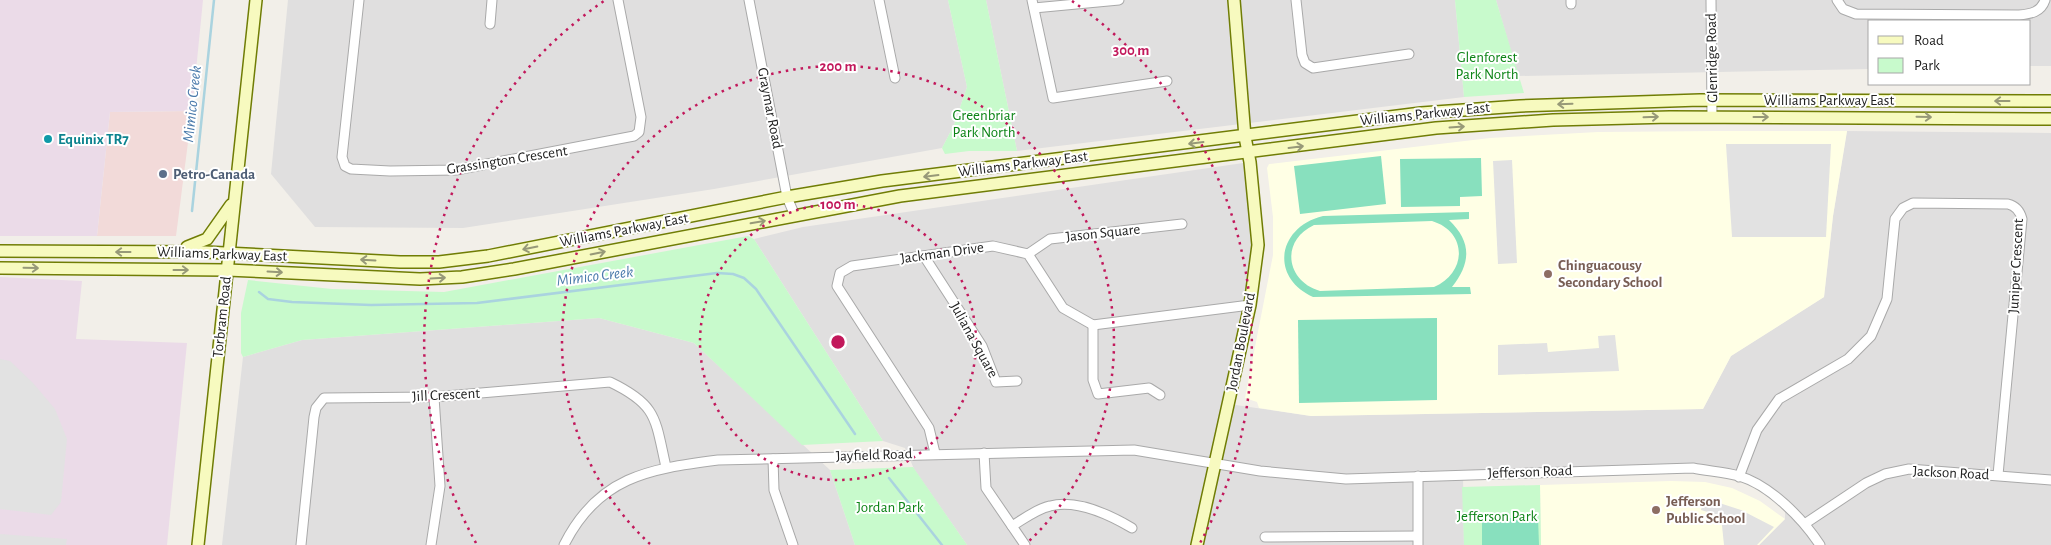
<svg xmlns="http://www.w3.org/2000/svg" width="2051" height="545" font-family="'Alegreya Sans',sans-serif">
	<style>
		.residential { fill: #e0dfdf }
		.commercial { fill: #f2dad9 }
		.industrial { fill: #ebdbe8 }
		.education { fill: #ffffe5 }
		.park { fill: #c8facc }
		.pitch { fill: #88e0be; fill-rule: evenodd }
		.parking { fill: #e2e2e2 }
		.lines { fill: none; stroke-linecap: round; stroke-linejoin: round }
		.stream { stroke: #aad3df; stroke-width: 2.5 }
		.street-casing { stroke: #a9a9a9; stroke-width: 11 }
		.secondary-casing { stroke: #707d05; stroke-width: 14 }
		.street { stroke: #fff; stroke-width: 9 }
		.secondary { stroke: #f7fabf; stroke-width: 11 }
		.oneway { stroke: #979978 }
		.ring { fill: none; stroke: #c2185b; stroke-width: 2.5; stroke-dasharray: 2.5 5 }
		.culture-dot { fill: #0f9aa8; stroke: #fff; stroke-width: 2 }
		.service-dot { fill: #5c6f8a; stroke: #fff; stroke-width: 2 }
		.education-dot { fill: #8d6e63; stroke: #fff; stroke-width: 2 }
		.labels { text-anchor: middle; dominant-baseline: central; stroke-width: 4; stroke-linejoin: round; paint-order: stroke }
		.park-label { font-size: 15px; fill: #0c8416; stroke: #fff }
		.street-label { font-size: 15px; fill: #222; stroke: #fff }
		.culture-label { font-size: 15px; font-weight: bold; fill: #0d838f; stroke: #fff; text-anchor: start }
		.service-label { font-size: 15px; font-weight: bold; fill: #4e5e75; stroke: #fff; text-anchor: start }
		.education-label { font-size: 15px; font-weight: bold; fill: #785e54; stroke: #fff; text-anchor: start }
		.water-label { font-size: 16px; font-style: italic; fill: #4a7aab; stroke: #fff }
		.centre { fill: #c2185b; stroke: #fff; stroke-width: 2.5 }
		.ring-label { font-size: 15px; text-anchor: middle; font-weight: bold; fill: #c2185b; stroke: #fff; stroke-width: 4; stroke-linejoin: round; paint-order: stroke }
	</style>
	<rect width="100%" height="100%" fill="#f2efe9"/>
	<g class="residential">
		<path d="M288 0H948L967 87 954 125 942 148 714 189 463 228 315 227 271 174Z"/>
		<path d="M986 0H1455L1464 97 1017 151Z"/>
		<path d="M1496 0H2051V66H2030V21H1870V69L1518 76Z"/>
		<path d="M1847 131 2051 133V545H1759L1785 519V504L1751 481 1693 468 1463 475 1464 545H967L914 469 905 448 883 441 754 239 803 227 1250 162 1258 245 1229 404 1311 416 1703 409 1731 356 1824 297 1833 216Z"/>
		<path d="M599 318 694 343 830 470 855 545H222L243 357 302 340Z"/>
	</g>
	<path class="commercial" d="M192 111 176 236H97L110 112Z"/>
	<g class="industrial">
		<path d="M0 0H203L192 111 110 112 97 236H0Z"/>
		<path d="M0 277 82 281 76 339 187 343 167 545H0Z"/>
	</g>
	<g class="education">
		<path d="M1719 131H1847L1833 216 1824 297 1731 356 1703 409 1311 416 1259 408 1257 402 1245 398 1273 255V217L1267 168 1269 164 1490 138 1598 132Z"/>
		<path d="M1671 481 1705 482 1732 488 1760 501 1785 519 1759 545H1541L1540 485Z"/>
	</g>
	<g class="park">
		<path d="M948 0H986L1017 151H969L945 154 942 148 954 125 967 87Z"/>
		<path d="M1455 0H1496L1524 93 1464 97Z"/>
		<path d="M748 236 754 239 883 441 802 445 694 343 599 318 302 340 243 357 241 353V313L248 280 332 289 444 292Z"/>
		<path d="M913 467 967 545H855L830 470Z"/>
		<path d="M1540 485 1541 545H1464L1462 487Z"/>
	</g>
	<g class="pitch">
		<path d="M1381 156 1386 204 1300 214 1294 166Z"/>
		<path d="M1481 158 1482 196 1460 197V206L1401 207 1400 159Z"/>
		<path d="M1469 212V219L1449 220C1472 242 1471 263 1452 287H1470L1471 294 1313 297C1269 277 1278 227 1323 216ZM1432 221C1468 232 1467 273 1434 287L1320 291C1286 281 1280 241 1314 225Z"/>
		<path d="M1437 318V400L1299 403 1298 320Z"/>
		<path d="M1482 518H1538L1539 545H1482Z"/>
	</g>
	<g class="parking">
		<path d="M1726 144H1831L1826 237H1732Z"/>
		<path d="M1512 160 1517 263 1498 264 1493 161Z"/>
		<path d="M1615 335 1619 371 1498 375V345L1547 343 1548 352 1599 348 1598 336Z"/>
		<path d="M0 359 10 361 33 383 55 409 67 439 61 502 51 515 0 509Z"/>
		<path d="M1704 498 1741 510 1774 527 1757 545H1724L1721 516 1701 510Z"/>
		<path d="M0 534 67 539 66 545H0Z"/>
	</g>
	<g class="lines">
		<g class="stream">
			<path d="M192 211 214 0"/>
			<path d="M259 292 268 299 292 302 371 305 477 303 717 273 733 274 744 278 756 289 855 434"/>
			<path d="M889 478 942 545"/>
		</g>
		<defs>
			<g id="street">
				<path d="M359 0 342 157 345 166 351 169 390 171 456 170 634 136 639 132 641 117 618 0"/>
				<path d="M749 0 787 197 795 216"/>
				<path d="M879 0 895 78"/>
				<path d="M1032 0 1053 98 1167 81"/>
				<path d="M1296 0 1302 55 1305 63 1313 68 1409 54"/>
				<path d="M1571 0V4"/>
				<path d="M1711 0 1712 117"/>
				<path d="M1837 0 1843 9 1856 14 2019 15C2031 14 2041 12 2045 0"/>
				<path d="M1034 8 1119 0"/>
				<path d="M490 24 492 0"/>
				<path d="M1028 254 1050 239 1182 224"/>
				<path d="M924 256 982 346 996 382 1017 381"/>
				<path d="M1093 325V380L1098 394 1149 388 1160 395"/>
				<path d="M935 453 929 428 837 286 840 273 852 266 993 246 1028 254 1063 308 1093 325 1250 305"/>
				<path d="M984 453 986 488 1025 545"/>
				<path d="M773 459 774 490 793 545"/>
				<path d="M1739 477 1757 430 1779 399 1848 359 1871 336 1887 299 1895 219 1903 208 1913 203 2008 204C2016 206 2020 211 2022 219L1998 475"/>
				<path d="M1806 523 1866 483 1885 474 1909 469 2051 480"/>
				<path d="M1012 526C1024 519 1036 509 1050 506 1077 499 1110 515 1132 528"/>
				<path d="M1265 537 1417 536"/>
				<path d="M301 545 314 417 316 408 324 398 434 397 610 382C658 405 655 419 666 467"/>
				<path d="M431 545 440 486 434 397"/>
				<path d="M564 545C598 477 648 469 718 460L1134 450 1260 471 1346 479 1693 468C1708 471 1724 472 1739 476 1770 485 1803 519 1820 545"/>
				<path d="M1418 545V476"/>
			</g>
			<g id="secondary">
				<path d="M187 247 207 239 231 205"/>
				<path d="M0 251 205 252 400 262H439L488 256 787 197 882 181 1421 113 1520 106 1700 100 2051 101"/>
				<path d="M0 268 227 270 420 279 462 277 514 269 900 196 1436 128 1553 120 1670 117 2051 119"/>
				<path d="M198 545 256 0"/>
				<path d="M1197 545 1250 305 1258 245 1250 162 1245 137 1234 0"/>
			</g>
		</defs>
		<use href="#street" class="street-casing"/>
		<use href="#secondary" class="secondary-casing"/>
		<use href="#street" class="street"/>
		<use href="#secondary" class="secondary"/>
	</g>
	<defs><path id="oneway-shaft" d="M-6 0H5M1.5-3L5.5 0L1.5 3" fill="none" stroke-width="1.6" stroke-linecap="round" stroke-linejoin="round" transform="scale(1.25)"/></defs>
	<g class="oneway">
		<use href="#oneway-shaft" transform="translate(2002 101) rotate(-180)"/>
		<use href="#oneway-shaft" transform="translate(1565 104) rotate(178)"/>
		<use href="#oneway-shaft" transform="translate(1651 117) rotate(-2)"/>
		<use href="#oneway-shaft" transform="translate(1761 117)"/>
		<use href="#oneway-shaft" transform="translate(1924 117) rotate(1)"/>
		<use href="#oneway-shaft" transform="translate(1457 127) rotate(-4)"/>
		<use href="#oneway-shaft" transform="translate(1196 143) rotate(173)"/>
		<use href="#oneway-shaft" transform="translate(1296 147) rotate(-7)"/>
		<use href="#oneway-shaft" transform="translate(931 176) rotate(173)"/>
		<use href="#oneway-shaft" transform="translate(758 222) rotate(-10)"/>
		<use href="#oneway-shaft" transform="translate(530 248) rotate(169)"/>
		<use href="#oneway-shaft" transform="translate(123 252) rotate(180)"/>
		<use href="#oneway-shaft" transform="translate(598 253) rotate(-11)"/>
		<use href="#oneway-shaft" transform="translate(368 260) rotate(-177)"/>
		<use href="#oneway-shaft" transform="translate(31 268) rotate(1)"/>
		<use href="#oneway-shaft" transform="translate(181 270)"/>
		<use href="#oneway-shaft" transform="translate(275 272) rotate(3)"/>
		<use href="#oneway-shaft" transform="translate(438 278) rotate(-3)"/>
	</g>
	<g class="ring">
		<circle cx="838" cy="342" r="138"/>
		<path d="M650 544A276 276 0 1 1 1026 544"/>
		<path d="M476 543A414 414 0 0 1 604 1M1072 1A414 414 0 0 1 1200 543"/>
	</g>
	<circle class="culture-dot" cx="48" cy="139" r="5"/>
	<circle class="service-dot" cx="163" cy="174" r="5"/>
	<g class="education-dot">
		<circle cx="1548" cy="274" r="5"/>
		<circle cx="1656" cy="510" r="5"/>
	</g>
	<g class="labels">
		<g class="park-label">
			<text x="1487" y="57">Glenforest<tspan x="1487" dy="17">Park North</tspan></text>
			<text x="984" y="115">Greenbriar<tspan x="984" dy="17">Park North</tspan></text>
			<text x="890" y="507">Jordan Park</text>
			<text x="1497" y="516">Jefferson Park</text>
		</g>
		<g class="street-label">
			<text transform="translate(1712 58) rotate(-91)">Glenridge Road</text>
			<text x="1829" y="100">Williams Parkway East</text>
			<text transform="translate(770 108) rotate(79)">Graymar Road</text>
			<text transform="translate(1425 114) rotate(-6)">Williams Parkway East</text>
			<text transform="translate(507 160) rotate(-9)">Grassington Crescent</text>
			<text transform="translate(1023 164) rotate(-7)">Williams Parkway East</text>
			<text transform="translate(624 230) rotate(-11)">Williams Parkway East</text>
			<text transform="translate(1103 233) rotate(-6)">Jason Square</text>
			<text transform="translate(942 253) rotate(-8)">Jackman Drive</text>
			<text transform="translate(222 254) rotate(2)">Williams Parkway East</text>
			<text transform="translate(2016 266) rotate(-87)">Juniper Crescent</text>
			<text transform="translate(222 317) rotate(-84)">Torbram Road</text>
			<text transform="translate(974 340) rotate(61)">Juliana Square</text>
			<text transform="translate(1241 342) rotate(-79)">Jordan Boulevard</text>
			<text transform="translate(446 395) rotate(-3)">Jill Crescent</text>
			<text transform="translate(874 455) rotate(-2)">Jayfield Road</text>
			<text transform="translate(1530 472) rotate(-2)">Jefferson Road</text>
			<text transform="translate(1951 473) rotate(3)">Jackson Road</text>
		</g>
		<g class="culture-label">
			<text x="58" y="139">Equinix TR7</text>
		</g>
		<g class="service-label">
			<text x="173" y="174">Petro-Canada</text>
		</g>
		<g class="education-label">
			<text x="1558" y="265">Chinguacousy<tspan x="1558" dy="17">Secondary School</tspan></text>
			<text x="1666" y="501">Jefferson<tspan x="1666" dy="17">Public School</tspan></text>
		</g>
		<g class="water-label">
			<text transform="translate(192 104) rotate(-84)">Mimico Creek</text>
			<text transform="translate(595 276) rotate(-7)">Mimico Creek</text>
		</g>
	</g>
	<circle cx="838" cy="342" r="8" class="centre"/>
	<g class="ring-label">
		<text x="1131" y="55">300 m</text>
		<text x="838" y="71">200 m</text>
		<text x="838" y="209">100 m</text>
	</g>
	<rect x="1868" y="20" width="162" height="65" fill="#ffffff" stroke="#a7a7a7"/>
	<rect x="1878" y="36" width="25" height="8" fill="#f7fabf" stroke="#a7a7a7"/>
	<text x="1914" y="45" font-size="15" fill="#222222">Road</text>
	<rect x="1878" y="58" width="25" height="15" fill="#c8facc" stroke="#a7a7a7"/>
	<text x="1914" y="70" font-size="15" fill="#222222">Park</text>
</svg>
